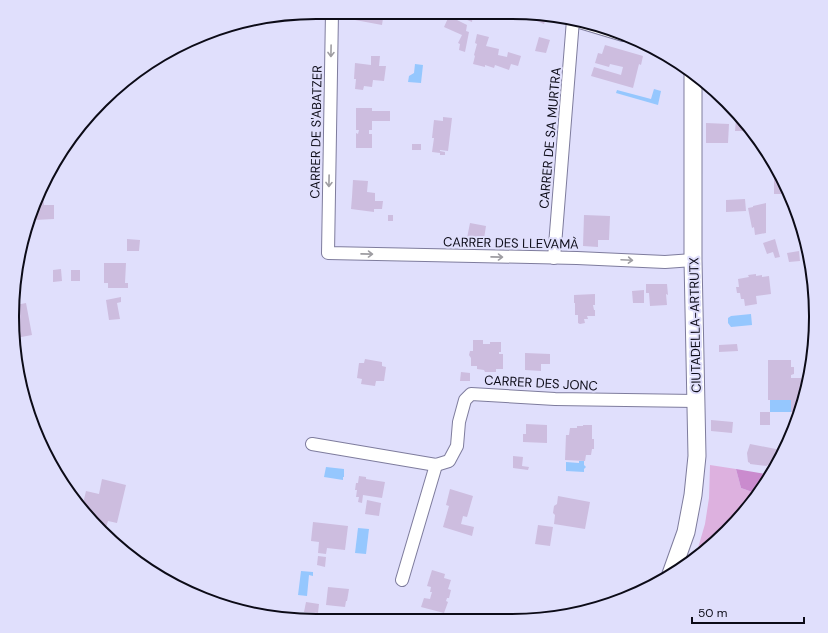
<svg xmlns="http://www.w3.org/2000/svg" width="828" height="633" font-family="'DM Sans',sans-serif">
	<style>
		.green { fill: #ddb1df }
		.forest { fill: #ca8bce }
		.water { fill: #95c7fe }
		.building { fill: #cdbddf }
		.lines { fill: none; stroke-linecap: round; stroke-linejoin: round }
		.street-casing { stroke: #7e7c9d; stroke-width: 14 }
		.secondary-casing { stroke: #7e7c9d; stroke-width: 19 }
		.street { stroke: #fff; stroke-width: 12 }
		.secondary { stroke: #fff; stroke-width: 17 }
		.oneway { stroke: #9e9da2 }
		.labels { text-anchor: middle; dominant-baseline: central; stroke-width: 4; stroke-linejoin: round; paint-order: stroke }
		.street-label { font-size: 13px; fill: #0c0b17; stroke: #e0dffc }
		.rim { fill: none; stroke: #0c0b17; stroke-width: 2 }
	</style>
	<rect width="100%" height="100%" fill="#e0dffc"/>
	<path class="green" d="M710 465 736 469 741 488 758 494 727 532 705 549 698 548 705 524 709 498Z"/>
	<path class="forest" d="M736 469 771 475 765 486 758 494 741 488Z"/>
	<g class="water">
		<path d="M415 64 423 65 421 83 408 82 409 76 414 73Z"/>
		<path d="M654 89 661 91 658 105 616 93 617 90 651 99Z"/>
		<path d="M751 314 752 325 731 327 728 323V318L731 316Z"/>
		<rect x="770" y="400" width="21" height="12"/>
		<path d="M579 461H584V465L586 467 584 469V472L566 471V462L579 463Z"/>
		<path d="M326 467 344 469V477H343V480L324 477Z"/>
		<path d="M358 528 369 529 366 554 355 553Z"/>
		<path d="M301 571 313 572V576L309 575 307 596 298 595Z"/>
	</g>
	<g class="building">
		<path d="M356 12H384L382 25 355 20Z"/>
		<path d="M461 12H473L472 22 460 17Z"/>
		<path d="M531 13 547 15 544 24 537 21 538 18 533 16 534 14Z"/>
		<path d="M449 16 467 25 466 31 469 32 465 52 459 50 460 44 458 43 462 35 444 27Z"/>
		<path d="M477 34 489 37 486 46 499 49 498 55 507 57 508 52 521 56 518 66 511 64 509 70 495 65 494 68 485 65V67L473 64 475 56 474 55 477 44 475 43Z"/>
		<path d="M539 37 550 40 546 53 535 51Z"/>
		<path d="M605 45 643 56 641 65 639 64 633 88 591 76 594 67 621 75 623 67 610 64 609 67 595 63 598 53 602 54Z"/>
		<path d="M371 56H380L379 66H386L384 81 373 80 372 87 364 86 363 90 355 89 356 79H354L355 63 371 65Z"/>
		<path d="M356 108H372V111H390V121H372V130H369V134H372V148H356V133L358 134 359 130H356Z"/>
		<path d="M443 117 452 118 448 151 440 150V151L445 152V155H440V153L432 152 434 138H432L434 120 443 121Z"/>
		<path d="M736 119H738L750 131H735Z"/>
		<path d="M706 123 729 124 728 143H706Z"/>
		<rect x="412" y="144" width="9" height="6"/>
		<path d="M774 165 788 191V196H783V194H774Z"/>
		<path d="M353 180 368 181 367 192 375 193V201H383L382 209H374V212L351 209 352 197Z"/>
		<path d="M42 191H43L44 205H54V219L35 220 34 211H37V206L35 207Z"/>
		<path d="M745 199 746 211 726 212V200Z"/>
		<path d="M766 203V233L755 235 754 227 752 228 748 208 753 207V206Z"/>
		<rect x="388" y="215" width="5" height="6"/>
		<path d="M584 215 610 216 609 240H598V247L583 246Z"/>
		<path d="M470 223 486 226 483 245 475 243 474 245 466 243Z"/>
		<path d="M127 239 140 240 139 251H127Z"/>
		<path d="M775 239 780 257 775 258 773 252 767 254 763 243Z"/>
		<path d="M799 251 800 261 789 262 787 253Z"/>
		<path d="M104 263H126L125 283H128V288H108V283H104Z"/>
		<path d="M61 269 62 281 53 282V270Z"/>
		<rect x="71" y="270" width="9" height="11"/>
		<path d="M756 274V276L762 275V277L769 276 771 294 756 296 757 304 745 306 744 299H741L740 293H737L736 287H739L738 279 749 277 748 275Z"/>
		<path d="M646 284H667L668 295 666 294 667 305 650 306 649 293H646Z"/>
		<path d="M644 290V303H633L632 291Z"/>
		<path d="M595 294V305H593L594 310H595V316H587L588 319H584L585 323 580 324 578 323V315H575V303H574V295Z"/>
		<path d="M121 297V302L117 303 120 319 109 320 106 300Z"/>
		<path d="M26 303 32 335 16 338 14 325 16 305Z"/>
		<path d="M473 340H483V344H490V342H501V352H499V354H503V369H496V372H485L484 370 477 369V366H471V358L469 355 470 351H473Z"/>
		<path d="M737 344 738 351 719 352V345Z"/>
		<path d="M525 353 550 354V364H541V371L525 370Z"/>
		<path d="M365 359 382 362V366L386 367 384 381H376L375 386 361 384 362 379 357 378 359 363H364Z"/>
		<path d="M768 360H791V367H794V374L791 375V378H801L802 404 799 412H791V400H768Z"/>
		<path d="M461 372 470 373V381H460Z"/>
		<rect x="760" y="412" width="10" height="13"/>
		<path d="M711 420 733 422 732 433 711 431Z"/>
		<path d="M526 424 547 425V443L523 442V434H526Z"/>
		<path d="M583 425H592V439H594V449H592L591 455H586L585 461 565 460 566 435H569L570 428H577V426H583Z"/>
		<path d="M750 444 781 450 780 457 776 465 772 464V466L767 465V466L750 464V463L748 462 747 453Z"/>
		<path d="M513 456 523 457 522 466 529 467 528 470 513 468Z"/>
		<path d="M359 476 366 477V479L385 482 382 498 363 495 362 503 358 502 359 497H356L357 490H355L356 483H358Z"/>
		<path d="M102 479 126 485 117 523 108 521 105 531 99 530 98 528 100 519 89 517 82 508 86 491 99 494Z"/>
		<path d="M450 489 473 496 467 517 463 516 461 524 474 527 472 536 443 527 449 506 446 505Z"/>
		<path d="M558 496 590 502 585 529 554 524 555 515 553 513 554 506 557 504Z"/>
		<path d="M367 500 381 503 379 516 365 514Z"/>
		<path d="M313 522 348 526 345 550 327 548 326 554 318 553 319 542 311 541Z"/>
		<path d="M538 525 553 527 550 546 535 544Z"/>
		<path d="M318 556 326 557 325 567 317 565Z"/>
		<path d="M432 570 445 574 444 578 451 580 448 589 451 590 449 598H447L446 601 448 602 444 613 421 607 424 598 430 599 432 592H430L431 587 427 586Z"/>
		<path d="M328 587 349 589 347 601H346L345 607 326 605Z"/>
		<path d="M306 602 319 604 318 613 304 612Z"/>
		<path d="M272 611 284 612 283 618 272 616Z"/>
	</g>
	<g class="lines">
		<defs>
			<g id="street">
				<path d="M332 12 328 253 577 258 665 262 693 260"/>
				<path d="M573 20 623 35"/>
				<path d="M554 258 573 20"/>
				<path d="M312 444 436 465 449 461 457 446 459 422 465 400 471 394 555 399 696 401"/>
				<path d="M402 580 436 465"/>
			</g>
			<path id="secondary" d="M671 574 686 532 693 495 697 456 693 260V72"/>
		</defs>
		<use href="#street" class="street-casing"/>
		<use href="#secondary" class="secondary-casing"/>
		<use href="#street" class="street"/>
		<use href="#secondary" class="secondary"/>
	</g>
	<defs><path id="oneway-shaft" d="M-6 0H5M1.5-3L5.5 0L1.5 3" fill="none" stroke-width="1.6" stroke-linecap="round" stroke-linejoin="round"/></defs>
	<g class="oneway">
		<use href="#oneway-shaft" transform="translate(331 51) rotate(91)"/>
		<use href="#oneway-shaft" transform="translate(329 181) rotate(91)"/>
		<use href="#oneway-shaft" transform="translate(367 254) rotate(1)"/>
		<use href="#oneway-shaft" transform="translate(497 257) rotate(1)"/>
		<use href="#oneway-shaft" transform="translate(627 260) rotate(3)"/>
	</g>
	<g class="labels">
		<g class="street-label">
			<text transform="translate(316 132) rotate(-89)">CARRER DE S'ABATZER</text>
			<text transform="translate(550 138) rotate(-85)">CARRER DE SA MURTRA</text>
			<text transform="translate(511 243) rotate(1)">CARRER DES LLEVAMÀ</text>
			<text transform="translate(695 325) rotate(-91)">CIUTADELLA-ARTRUTX</text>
			<text transform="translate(541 383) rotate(3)">CARRER DES JONC</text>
		</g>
	</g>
	<path d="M0 0H828V633H0ZM316 19H512A297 297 0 0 1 809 316V317A297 297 0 0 1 512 614H316A297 297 0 0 1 19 317V316A297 297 0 0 1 316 19Z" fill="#e0dffc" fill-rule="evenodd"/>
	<path class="rim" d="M316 19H512A297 297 0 0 1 809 316V317A297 297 0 0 1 512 614H316A297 297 0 0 1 19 317V316A297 297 0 0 1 316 19Z"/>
	<path d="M692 617v6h112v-6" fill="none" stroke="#0c0b17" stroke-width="2"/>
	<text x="698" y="617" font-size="12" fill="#0c0b17" stroke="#e0dffc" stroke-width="3" paint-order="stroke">50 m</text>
</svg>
